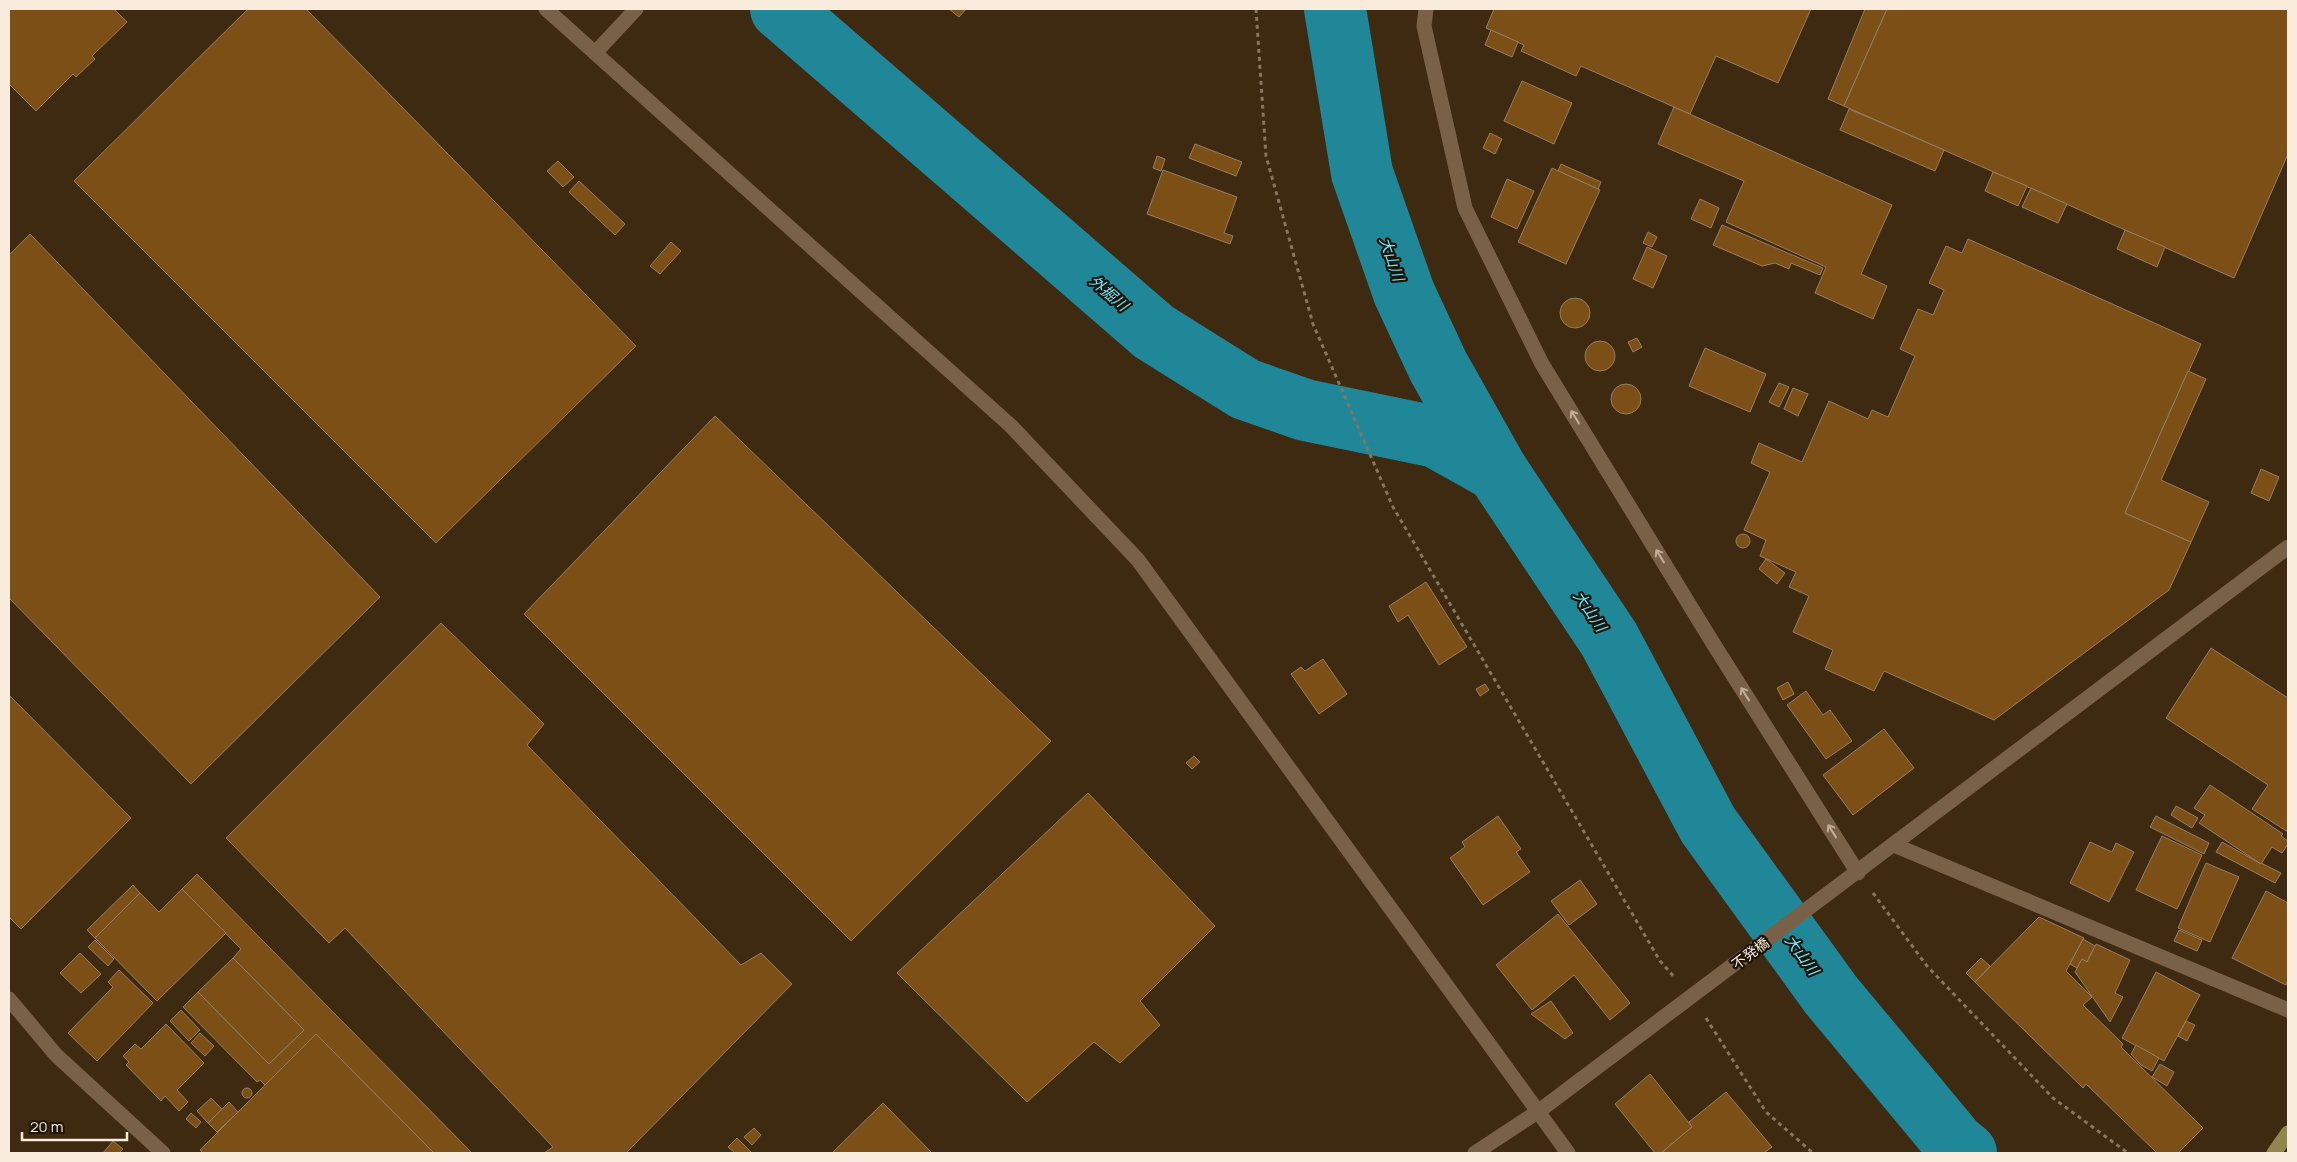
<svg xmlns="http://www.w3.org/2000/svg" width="2297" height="1162" font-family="Manrope,'Noto Sans JP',sans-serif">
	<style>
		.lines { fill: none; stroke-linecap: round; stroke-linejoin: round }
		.river { stroke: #1f8797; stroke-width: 62 }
		.building { fill: #7c4f16; stroke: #967e64 }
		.path { stroke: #877560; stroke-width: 3; stroke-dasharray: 4 4; stroke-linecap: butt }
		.minor { stroke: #796148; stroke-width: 15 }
		.tertiary { stroke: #796148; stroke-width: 15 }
		.primary { stroke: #92864c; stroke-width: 15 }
		.oneway { stroke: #c0ad9a }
		.labels { text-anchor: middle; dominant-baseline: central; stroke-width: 4.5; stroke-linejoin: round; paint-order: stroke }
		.street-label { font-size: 14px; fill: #faecdd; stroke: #1e140a }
		.water-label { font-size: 15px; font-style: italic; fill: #6ae9fe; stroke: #1e140a }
	</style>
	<rect width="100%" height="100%" fill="#3e2911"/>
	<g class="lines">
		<g class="river">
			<path d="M781 9 1154 332 1245 389 1305 410 1436 437 1497 471"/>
			<path d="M1335 9 1362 173 1404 293 1438 366 1497 471 1609 639 1708 825 1831 995 1955 1144 1966 1153"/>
		</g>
	</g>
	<g class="building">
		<path d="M9 9H114L127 22 92 56 95 59 76 77 73 74 36 111 9 84Z"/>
		<path d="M248 9H306L636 346 436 543 74 181Z"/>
		<path d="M949 9H966L959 17Z"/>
		<path d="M1494 9H1811L1778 83 1716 56 1690 114 1581 66 1576 76 1521 51 1524 45 1486 28Z"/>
		<path d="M1865 9H1887L1844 106 1828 99Z"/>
		<path d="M1887 9H2288V154L2234 278 1844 106Z"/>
		<path d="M1491 30 1518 42 1512 57 1485 45Z"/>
		<path d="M1522 81 1572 103 1554 144 1504 121Z"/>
		<path d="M1674 107 1892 205 1861 274 1887 286 1873 319 1815 293 1826 267 1726 222 1744 181 1658 144Z"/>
		<path d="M1849 109 1944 150 1935 171 1840 130Z"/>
		<path d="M1490 133 1502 139 1495 154 1483 148Z"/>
		<path d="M1195 144 1242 162 1236 176 1189 158Z"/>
		<path d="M1157 156 1165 159 1161 171 1153 168Z"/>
		<path d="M558 161 574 177 563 187 547 171Z"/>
		<path d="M1561 164 1601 182 1598 189 1558 171Z"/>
		<path d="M1552 168 1600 190 1566 264 1518 242Z"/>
		<path d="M1163 170 1237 197 1224 233 1233 236 1230 244 1147 214Z"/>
		<path d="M1993 172 2027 186 2018 206 1985 191Z"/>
		<path d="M1507 179 1534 191 1517 229 1491 217Z"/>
		<path d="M579 181 625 224 615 235 569 192Z"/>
		<path d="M2031 188 2067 204 2058 223 2022 207Z"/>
		<path d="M1700 199 1719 208 1711 228 1691 219Z"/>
		<path d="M1722 225 1823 268 1820 275 1791 263 1789 269 1775 263 1762 266 1713 245Z"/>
		<path d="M2125 230 2165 247 2157 267 2117 249Z"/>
		<path d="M1648 232 1657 237 1652 247 1643 243Z"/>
		<path d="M30 234 380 597 191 784 9 598V255Z"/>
		<path d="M1968 239 2201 344 2125 513 2191 542 2169 590 1994 720 1884 671 1874 691 1825 669 1833 650 1793 632 1809 596 1789 587 1796 572 1760 556 1766 540 1744 530 1770 472 1751 463 1759 443 1802 462 1829 401 1868 419 1872 410 1888 417 1915 356 1900 349 1918 309 1933 315 1944 290 1929 283 1946 246 1962 253Z"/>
		<path d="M671 242 681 251 660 274 650 266Z"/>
		<path d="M1647 247 1667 256 1653 288 1633 279Z"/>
		<circle cx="1575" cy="313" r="15"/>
		<path d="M1637 338 1642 347 1633 352 1628 342Z"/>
		<circle cx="1600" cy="356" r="15"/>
		<path d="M1705 348 1766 374 1750 412 1689 386Z"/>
		<path d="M2188 371 2206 379 2161 480 2209 502 2191 542 2125 513Z"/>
		<path d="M1779 383 1789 387 1779 407 1769 402Z"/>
		<circle cx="1626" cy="399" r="15"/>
		<path d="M1793 388 1808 394 1798 416 1784 409Z"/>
		<path d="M715 416 1051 741 851 941 524 614Z"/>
		<path d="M2261 469 2279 477 2269 501 2251 493Z"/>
		<circle cx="1743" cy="541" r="7"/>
		<path d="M1766 559 1785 573 1777 584 1759 569Z"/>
		<path d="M1426 582 1467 647 1439 665 1408 615 1398 622 1389 606Z"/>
		<path d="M441 623 544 724 527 745 741 965 761 953 792 984 626 1153H544L553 1147 345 928 329 943 226 838Z"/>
		<path d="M2211 648 2288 698V832L2252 809 2268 785 2166 718Z"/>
		<path d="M1323 659 1347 694 1319 714 1291 674 1301 667 1305 671Z"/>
		<path d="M1788 682 1794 694 1783 700 1777 688Z"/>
		<path d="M1485 684 1489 690 1480 696 1476 689Z"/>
		<path d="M1806 691 1823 715 1830 710 1852 741 1826 759 1787 705Z"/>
		<path d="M9 695 131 818 21 929 9 917Z"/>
		<path d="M1884 729 1914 768 1853 815 1823 775Z"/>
		<path d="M1194 756 1200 762 1192 769 1186 763Z"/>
		<path d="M2210 785 2283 834 2281 836 2288 841V844L2282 853 2272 847 2261 864 2199 823 2205 815 2194 808Z"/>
		<path d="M1088 793 1215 926 1140 1001 1160 1025 1120 1063 1094 1042 1027 1102 897 973Z"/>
		<path d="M2176 806 2198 818 2192 828 2171 815Z"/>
		<path d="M1498 816 1521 849 1516 852 1530 872 1483 905 1450 858 1465 847 1462 842Z"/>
		<path d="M2156 816 2209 843 2204 854 2150 827Z"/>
		<path d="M2162 836 2202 855 2177 909 2136 890Z"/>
		<path d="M2090 842 2112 852 2116 843 2134 852 2109 902 2070 883Z"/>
		<path d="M2222 842 2261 864V863L2281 873 2275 883 2216 852Z"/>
		<path d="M2206 863 2239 877 2210 942 2178 928Z"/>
		<path d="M197 874 472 1153H434L316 1034 265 1085 260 1080 257 1082 183 1007 198 992 269 1064 304 1030 233 958 241 949 182 889Z"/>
		<path d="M1580 880 1597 904 1569 925 1551 901Z"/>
		<path d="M133 885 140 893 95 938 87 930Z"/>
		<path d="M182 889 226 933 157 1001 95 938 140 893 159 912Z"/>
		<path d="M2266 891 2288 903V981L2286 985 2232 958Z"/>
		<path d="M1558 914 1630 1003 1610 1020 1574 975 1532 1010 1496 965Z"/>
		<path d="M2039 917 2084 938 2066 971 2092 997 2083 1005 2123 1044 2121 1047 2203 1128 2178 1153H2157L2086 1084 2083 1088 1975 982Z"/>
		<path d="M2179 930 2202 940 2197 951 2174 941Z"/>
		<path d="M2083 939 2095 946 2087 962 2082 959 2077 968 2070 964Z"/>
		<path d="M95 940 114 959 108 966 88 947Z"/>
		<path d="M2096 944 2130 960 2115 993 2123 997 2110 1022 2075 972 2082 959 2087 962Z"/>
		<path d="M80 953 101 974 81 993 60 973Z"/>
		<path d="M233 958 304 1030 269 1064 198 992Z"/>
		<path d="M1981 958 1990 966 1975 982 1966 973Z"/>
		<path d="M119 970 153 1003 97 1061 68 1033 113 987 108 982Z"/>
		<path d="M2156 972 2200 995 2164 1061 2122 1038Z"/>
		<path d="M1551 1001 1573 1033 1565 1039 1531 1014Z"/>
		<path d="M181 1010 200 1030 189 1041 170 1021Z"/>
		<path d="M2186 1021 2195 1025 2187 1041 2178 1036Z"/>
		<path d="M166 1024 204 1063 177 1090 188 1102 179 1111 165 1096 161 1101 126 1065 129 1062 123 1056 135 1044 141 1049Z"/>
		<path d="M200 1033 214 1046 205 1056 191 1043Z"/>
		<path d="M316 1034 434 1153H203L200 1150Z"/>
		<path d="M2136 1045 2159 1058 2152 1071 2141 1065 2131 1054Z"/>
		<path d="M2160 1064 2174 1072 2167 1086 2152 1077Z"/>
		<path d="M1650 1074 1692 1127 1661 1153H1655L1615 1104Z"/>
		<circle cx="247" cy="1093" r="5"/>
		<path d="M1726 1092 1772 1147 1764 1153H1661L1692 1127 1689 1122Z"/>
		<path d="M211 1098 222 1109 208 1123 197 1111Z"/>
		<path d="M229 1102 238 1112 217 1132 208 1123Z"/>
		<path d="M883 1103 932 1153H832Z"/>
		<path d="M191 1113 201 1122 196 1128 186 1119Z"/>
		<path d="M754 1128 761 1135 752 1145 744 1137Z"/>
		<path d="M737 1138 752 1153H735L728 1147Z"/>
		<path d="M113 1141 123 1149 119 1153H103Z"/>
	</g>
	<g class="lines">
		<g class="path">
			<path d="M1256 9 1266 156 1313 324 1393 507 1660 961 1675 978"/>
			<path d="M1873 893 1927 966 2053 1098 2128 1153"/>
			<path d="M1706 1018 1766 1112 1813 1153"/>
		</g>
		<g class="minor">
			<path d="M1426 9 1424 26 1465 208 1542 364 1711 640 1858 873"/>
			<path d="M595 53 636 9"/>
			<path d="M1894 845 2288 1010"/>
			<path d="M9 999 56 1055 163 1153"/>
		</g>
		<g class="tertiary">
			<path d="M546 9 1011 426 1138 560 1568 1153"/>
			<path d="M1475 1153 1539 1111 2288 547"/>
		</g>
		<path class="primary" d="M2274 1153 2288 1133"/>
	</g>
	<defs><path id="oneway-shaft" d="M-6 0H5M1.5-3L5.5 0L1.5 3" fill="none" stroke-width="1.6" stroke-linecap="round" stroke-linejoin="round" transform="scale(1.25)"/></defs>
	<g class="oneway">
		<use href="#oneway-shaft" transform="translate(1575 417) rotate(-122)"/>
		<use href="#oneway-shaft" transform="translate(1660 556) rotate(-122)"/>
		<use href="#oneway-shaft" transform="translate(1745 694) rotate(-122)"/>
		<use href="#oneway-shaft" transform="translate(1832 831) rotate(-122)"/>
	</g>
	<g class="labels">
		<g class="street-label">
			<text transform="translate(1750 953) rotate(-37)">不発橋</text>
		</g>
		<g class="water-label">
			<text transform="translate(1392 259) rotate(71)">大山川</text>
			<text transform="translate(1109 293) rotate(41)">外掘川</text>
			<text transform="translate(1590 611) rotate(56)">大山川</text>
			<text transform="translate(1802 955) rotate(54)">大山川</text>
		</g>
	</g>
	<rect width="2297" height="1162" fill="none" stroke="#faecdd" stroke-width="20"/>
	<path d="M22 1132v8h105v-8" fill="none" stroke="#faecdd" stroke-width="2.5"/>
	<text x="30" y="1132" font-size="15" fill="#faecdd" stroke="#1e140a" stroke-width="4" paint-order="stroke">20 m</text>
</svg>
